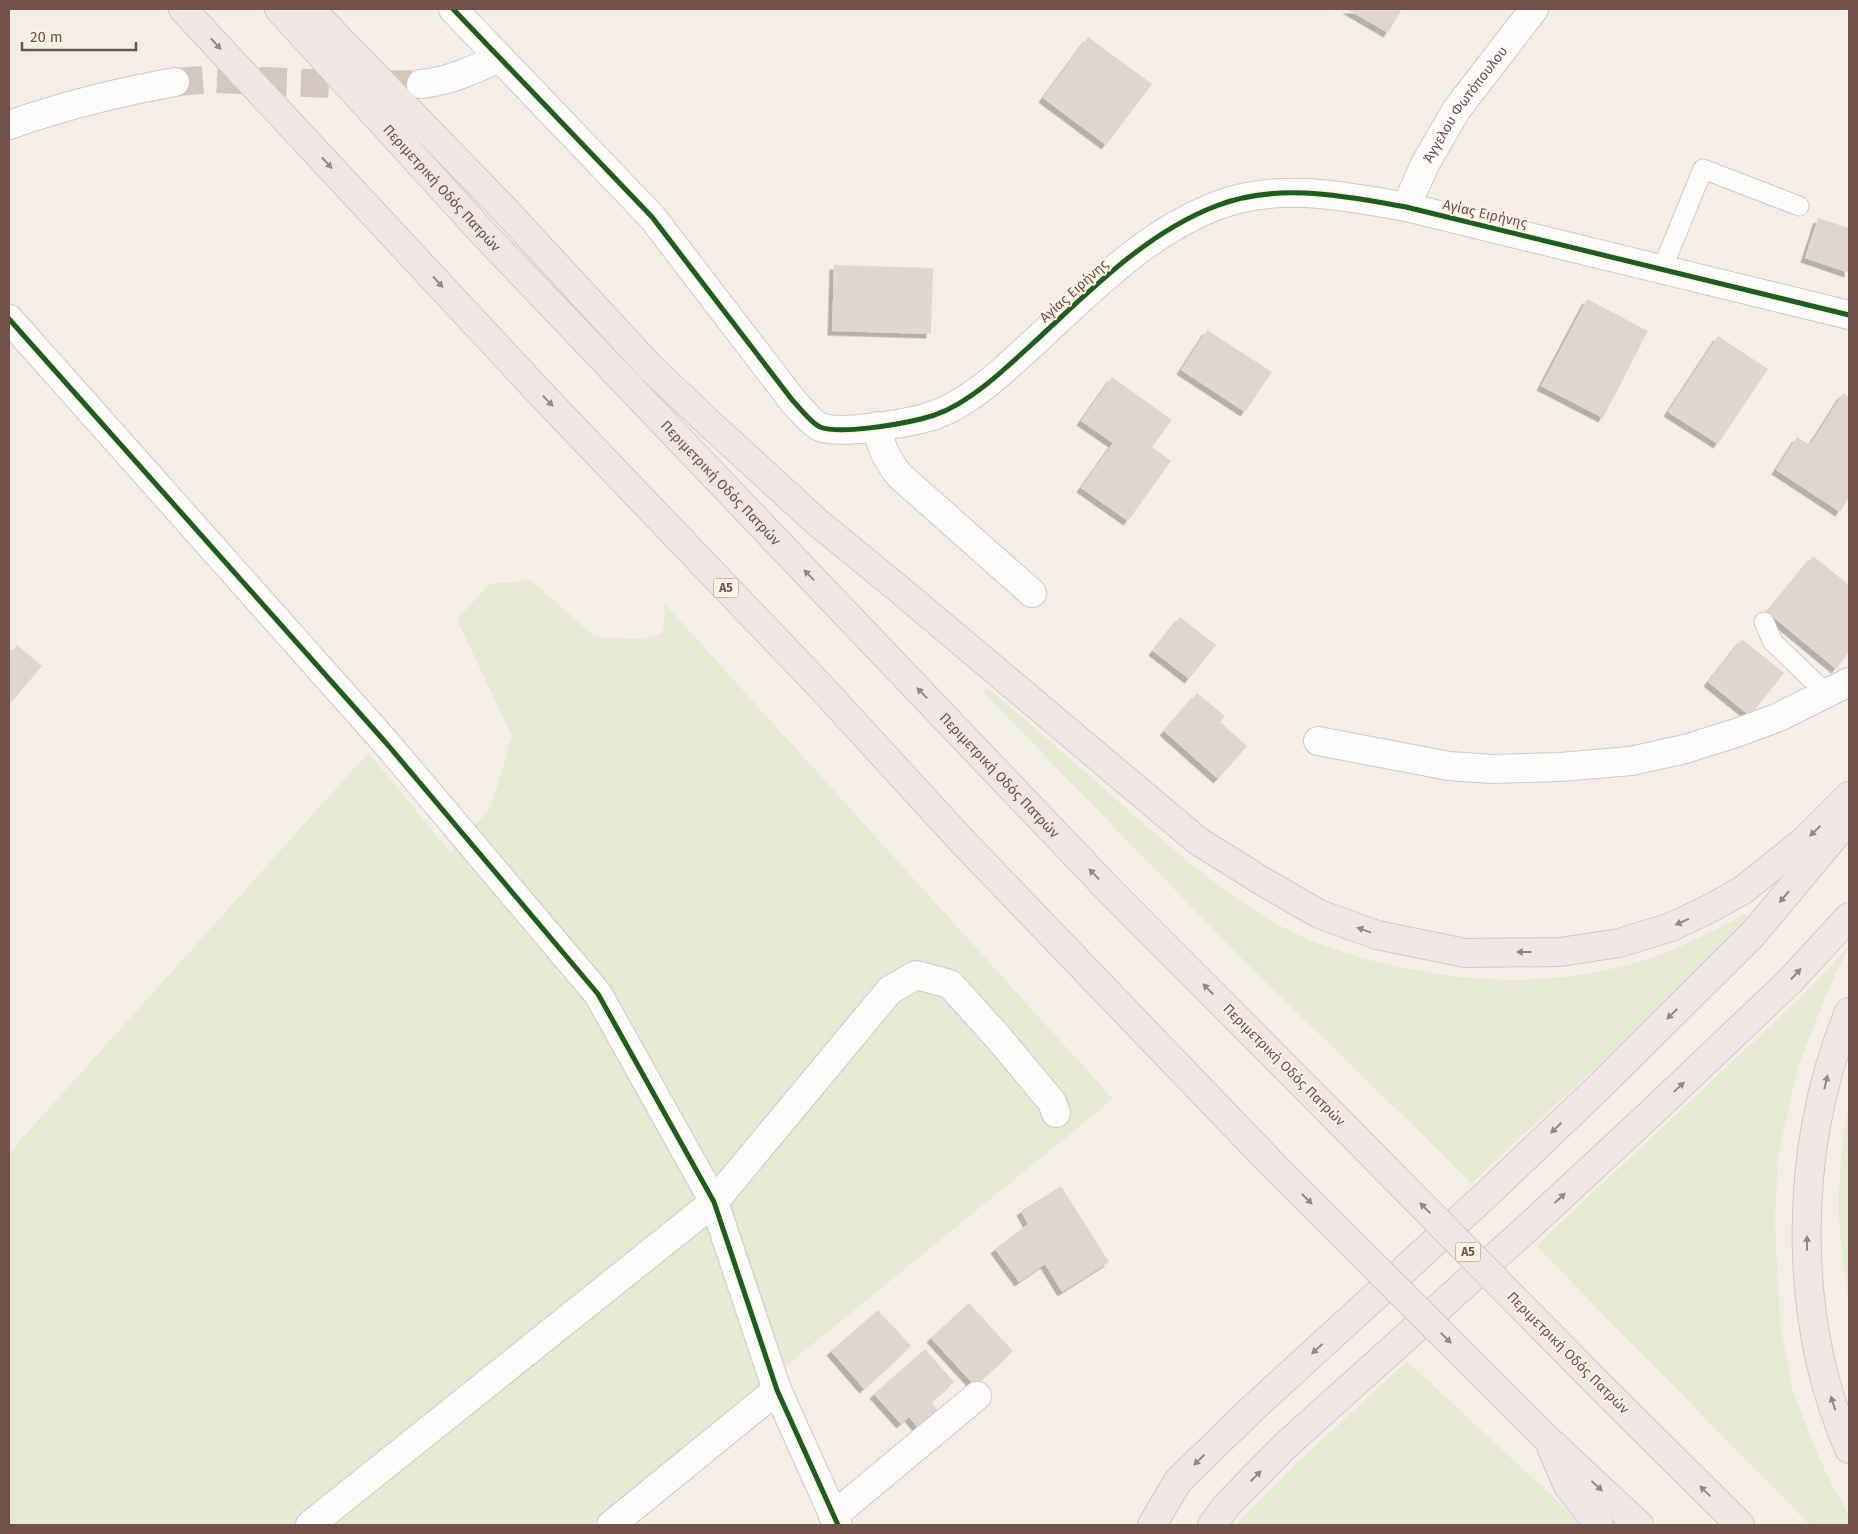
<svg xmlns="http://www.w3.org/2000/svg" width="1858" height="1534" font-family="'Fira Sans',sans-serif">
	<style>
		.green { fill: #e4ebd2 }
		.building { fill: #e1d6cf; filter: url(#shadow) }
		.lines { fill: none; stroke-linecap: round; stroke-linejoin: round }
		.tertiary-tunnel { stroke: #d4c7c0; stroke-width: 28; stroke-dasharray: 28 14; stroke-linecap: butt }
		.service-casing { stroke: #d4c9c4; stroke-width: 21 }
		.minor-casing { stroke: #d4c9c4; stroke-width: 30 }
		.tertiary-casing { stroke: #d4c9c4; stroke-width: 30 }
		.motorway-casing { stroke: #d4c9c4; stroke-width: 30 }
		.service { stroke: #fefcfb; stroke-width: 19 }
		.minor { stroke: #fefcfb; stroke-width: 28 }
		.tertiary { stroke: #fefcfb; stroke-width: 28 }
		.motorway { stroke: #f0e6e3; stroke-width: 28 }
		.motorway-bridge-casing { stroke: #d4c9c4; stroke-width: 30; stroke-linecap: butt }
		.motorway-bridge { stroke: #f0e6e3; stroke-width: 28 }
		.cycleway-casing { stroke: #fef2e6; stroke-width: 8 }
		.cycleway { stroke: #1b5e20; stroke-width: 5 }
		.oneway { fill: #9d857f }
		.labels { text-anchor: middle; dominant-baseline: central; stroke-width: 4; stroke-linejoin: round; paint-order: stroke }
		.shield { fill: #fef2e6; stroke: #9b8178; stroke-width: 1 }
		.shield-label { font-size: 12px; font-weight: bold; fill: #715149 }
		.street-label { font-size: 14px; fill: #715149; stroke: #fef2e6 }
	</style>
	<defs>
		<filter id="shadow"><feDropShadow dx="-4.5" dy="4.5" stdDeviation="0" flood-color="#0004"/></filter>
	</defs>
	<rect width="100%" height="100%" fill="#f5eee7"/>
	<g class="green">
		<path d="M531 580 595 637 641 639 663 633 665 604 1113 1099 591 1525H9V1153L368 753 451 853 491 807 512 736 457 620 489 584Z"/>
		<path d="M988 688C1028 723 1069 757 1109 793 1159 837 1208 882 1265 917 1303 941 1347 955 1390 965 1473 984 1552 986 1635 963 1674 952 1710 932 1746 914L1749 920 1638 1028 1472 1183 1241 958 983 692Z"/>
		<path d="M1849 946 1828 990 1798 1067 1778 1156 1775 1222 1780 1323 1792 1388 1817 1453 1832 1485 1849 1515V1525H1810L1536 1246 1801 997Z"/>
		<path d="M1849 1106V1304C1845 1270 1838 1235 1839 1201 1839 1170 1843 1136 1849 1106Z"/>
		<path d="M1407 1361 1565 1508 1580 1525H1235L1294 1466Z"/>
	</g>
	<g class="building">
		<path d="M1347 9H1402L1388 33Z"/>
		<path d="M1088 37 1152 84 1106 145 1043 98Z"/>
		<path d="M1818 218 1849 228V273L1805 258Z"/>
		<path d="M834 265 933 268 931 334 832 331Z"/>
		<path d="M1587 299 1648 331 1603 418 1541 386Z"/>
		<path d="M1207 330 1272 372 1245 412 1181 370Z"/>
		<path d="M1718 336 1768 369 1718 444 1668 412Z"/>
		<path d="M1112 377 1172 420 1152 447 1171 461 1128 521 1081 488 1113 443 1081 421Z"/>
		<path d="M1843 393 1849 398V497L1840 512 1776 470 1797 437 1810 445Z"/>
		<path d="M1813 556 1849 585V652L1836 669 1767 612Z"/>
		<path d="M1180 617 1216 645 1189 679 1153 651Z"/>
		<path d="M1742 639 1784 673 1750 716 1708 682Z"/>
		<path d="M17 645 42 666 9 705V655Z"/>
		<path d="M1197 693 1225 716 1220 722 1247 746 1218 779 1164 731Z"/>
		<path d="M1061 1186 1109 1262 1062 1292 1045 1264 1019 1282 995 1249 1028 1224 1021 1211Z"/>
		<path d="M969 1303 1013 1351 975 1386 931 1338Z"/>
		<path d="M878 1310 911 1346 864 1389 831 1351Z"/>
		<path d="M925 1349 954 1382 931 1402 938 1411 919 1429 909 1417 901 1424 874 1394Z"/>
	</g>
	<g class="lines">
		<path class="tertiary-tunnel" d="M175 82 216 79 355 85 421 84"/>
		<defs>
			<g id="service">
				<path d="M1662 269 1703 169 1799 206"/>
				<path d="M1764 622 1773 642 1827 694"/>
			</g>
			<g id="minor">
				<path id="s1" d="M1406 207 1425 164 1457 109 1534 9"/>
				<path d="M877 426C880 446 887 460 900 476L1032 593"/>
				<path d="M1318 741 1449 766 1492 769 1560 767 1631 761 1685 749 1736 733 1779 717 1849 682"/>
				<path d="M833 1516 977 1396"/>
				<path d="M310 1525 714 1202 890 990 916 975 950 984 997 1036 1052 1102 1056 1113"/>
				<path d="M611 1525 777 1390"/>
			</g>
			<g id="tertiary">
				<path d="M453 9 652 217 793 401C801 409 810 422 820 427 840 435 900 424 921 419 938 415 955 407 969 397 991 383 1010 364 1030 346 1086 295 1143 234 1216 206 1277 182 1344 196 1406 207L1849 315"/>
				<path d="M421 84C450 81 473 70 499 58"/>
				<path d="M9 125C63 106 119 92 175 82"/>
				<path d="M9 319 387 744 598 994 714 1202 777 1390 838 1525"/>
			</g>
			<g id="motorway">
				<path d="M183 9 542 395 820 686 963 842 1272 1164"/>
				<path id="s2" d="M279 9 482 232 1111 892 1329 1111"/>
				<path d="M310 9 505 210 649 366 709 423 817 522 900 590 1198 841 1262 881 1319 914 1377 935 1465 953 1560 952 1619 943 1671 927 1709 909 1743 890 1804 841 1849 796"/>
				<path d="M1849 1012C1794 1146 1791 1315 1849 1449"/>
				<path d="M1606 1392 1740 1525"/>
				<path d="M1549 1441 1639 1525"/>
				<path d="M1552 1449 1568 1486 1599 1525"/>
				<path d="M1152 1525 1178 1481 1253 1408 1487 1194 1599 1087 1753 934 1849 819"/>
				<path d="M1212 1525 1227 1505 1286 1445 1524 1231 1649 1115 1790 981 1849 917"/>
			</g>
		</defs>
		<use href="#service" class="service-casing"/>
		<use href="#minor" class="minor-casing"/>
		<use href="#tertiary" class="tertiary-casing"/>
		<use href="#motorway" class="motorway-casing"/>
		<use href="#service" class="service"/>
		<use href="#minor" class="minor"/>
		<use href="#tertiary" class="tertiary"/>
		<use href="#motorway" class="motorway"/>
		<defs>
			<g id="motorway-bridge">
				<path d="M1329 1111 1606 1392"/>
				<path d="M1272 1164 1549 1441"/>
			</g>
		</defs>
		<use href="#motorway-bridge" class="motorway-bridge-casing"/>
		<use href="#motorway-bridge" class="motorway-bridge"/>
		<defs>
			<g id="cycleway">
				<path d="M453 9 652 217 793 401C801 409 810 422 820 427 840 435 900 424 921 419 938 415 955 407 969 397 991 383 1010 364 1030 346 1086 295 1143 234 1216 206 1277 182 1344 196 1406 207L1849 315"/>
				<path d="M9 319 387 744 598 994 714 1202 777 1390 838 1525"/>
			</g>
		</defs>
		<use href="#cycleway" class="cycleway-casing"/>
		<use href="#cycleway" class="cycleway"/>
	</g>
	<defs><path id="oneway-solid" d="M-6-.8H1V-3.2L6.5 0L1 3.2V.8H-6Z" transform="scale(1.25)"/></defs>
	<g class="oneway">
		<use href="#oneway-solid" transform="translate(216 44) rotate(47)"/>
		<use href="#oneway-solid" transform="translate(327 163) rotate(47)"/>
		<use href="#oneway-solid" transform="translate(438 282) rotate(47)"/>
		<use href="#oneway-solid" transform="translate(548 401) rotate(46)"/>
		<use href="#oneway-solid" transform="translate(809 575) rotate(-134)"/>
		<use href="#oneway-solid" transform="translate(922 693) rotate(-134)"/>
		<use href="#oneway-solid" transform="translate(1815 831) rotate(136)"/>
		<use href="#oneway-solid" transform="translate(1094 874) rotate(-134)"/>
		<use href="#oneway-solid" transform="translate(1784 897) rotate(130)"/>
		<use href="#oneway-solid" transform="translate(1682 922) rotate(156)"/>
		<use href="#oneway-solid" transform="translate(1364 930) rotate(-160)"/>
		<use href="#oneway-solid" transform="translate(1524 952) rotate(180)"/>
		<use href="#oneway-solid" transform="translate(1796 974) rotate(-47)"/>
		<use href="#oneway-solid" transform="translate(1208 989) rotate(-135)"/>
		<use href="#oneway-solid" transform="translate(1672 1014) rotate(135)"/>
		<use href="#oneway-solid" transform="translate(1826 1082) rotate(-77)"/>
		<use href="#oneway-solid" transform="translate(1679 1087) rotate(-43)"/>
		<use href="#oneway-solid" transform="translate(1556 1128) rotate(136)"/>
		<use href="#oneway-solid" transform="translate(1560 1198) rotate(-43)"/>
		<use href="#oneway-solid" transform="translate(1307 1199) rotate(45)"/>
		<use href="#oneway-solid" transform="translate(1425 1208) rotate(-135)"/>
		<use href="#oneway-solid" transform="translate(1807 1243) rotate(-90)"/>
		<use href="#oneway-solid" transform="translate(1446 1338) rotate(45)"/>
		<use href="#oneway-solid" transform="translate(1317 1349) rotate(137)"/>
		<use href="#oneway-solid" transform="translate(1833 1403) rotate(-108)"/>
		<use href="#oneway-solid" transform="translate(1199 1460) rotate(136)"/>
		<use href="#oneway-solid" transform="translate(1256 1476) rotate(-45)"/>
		<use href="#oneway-solid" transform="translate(1597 1486) rotate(43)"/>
		<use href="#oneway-solid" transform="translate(1705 1491) rotate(-135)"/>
	</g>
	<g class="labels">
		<g class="shield">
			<rect x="713.5" y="578.5" width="25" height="19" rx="4"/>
			<rect x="1455.5" y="1242.5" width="25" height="19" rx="4"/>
		</g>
		<g class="shield-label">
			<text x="726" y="588">Α5</text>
			<text x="1468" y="1252">Α5</text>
		</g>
		<g class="street-label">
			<text stroke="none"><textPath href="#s1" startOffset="119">Άγγελου Φωτόπουλου</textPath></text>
			<text stroke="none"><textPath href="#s2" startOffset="242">Περιμετρική Οδός Πατρών</textPath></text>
			<text transform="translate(1485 214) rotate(13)">Αγίας Ειρήνης</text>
			<text transform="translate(1074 291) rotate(-42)">Αγίας Ειρήνης</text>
			<text stroke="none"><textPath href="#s2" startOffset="648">Περιμετρική Οδός Πατρών</textPath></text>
			<text stroke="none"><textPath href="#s2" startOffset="1052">Περιμετρική Οδός Πατρών</textPath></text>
			<text transform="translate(1284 1065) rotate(45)">Περιμετρική Οδός Πατρών</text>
			<text transform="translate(1568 1353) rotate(45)">Περιμετρική Οδός Πατρών</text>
		</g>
	</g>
	<rect width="1858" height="1534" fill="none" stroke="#715149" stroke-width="20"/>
	<path d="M22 42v8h114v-8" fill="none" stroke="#715149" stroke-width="2.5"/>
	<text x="30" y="42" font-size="15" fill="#715149" stroke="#fef2e6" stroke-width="4" paint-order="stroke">20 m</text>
</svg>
